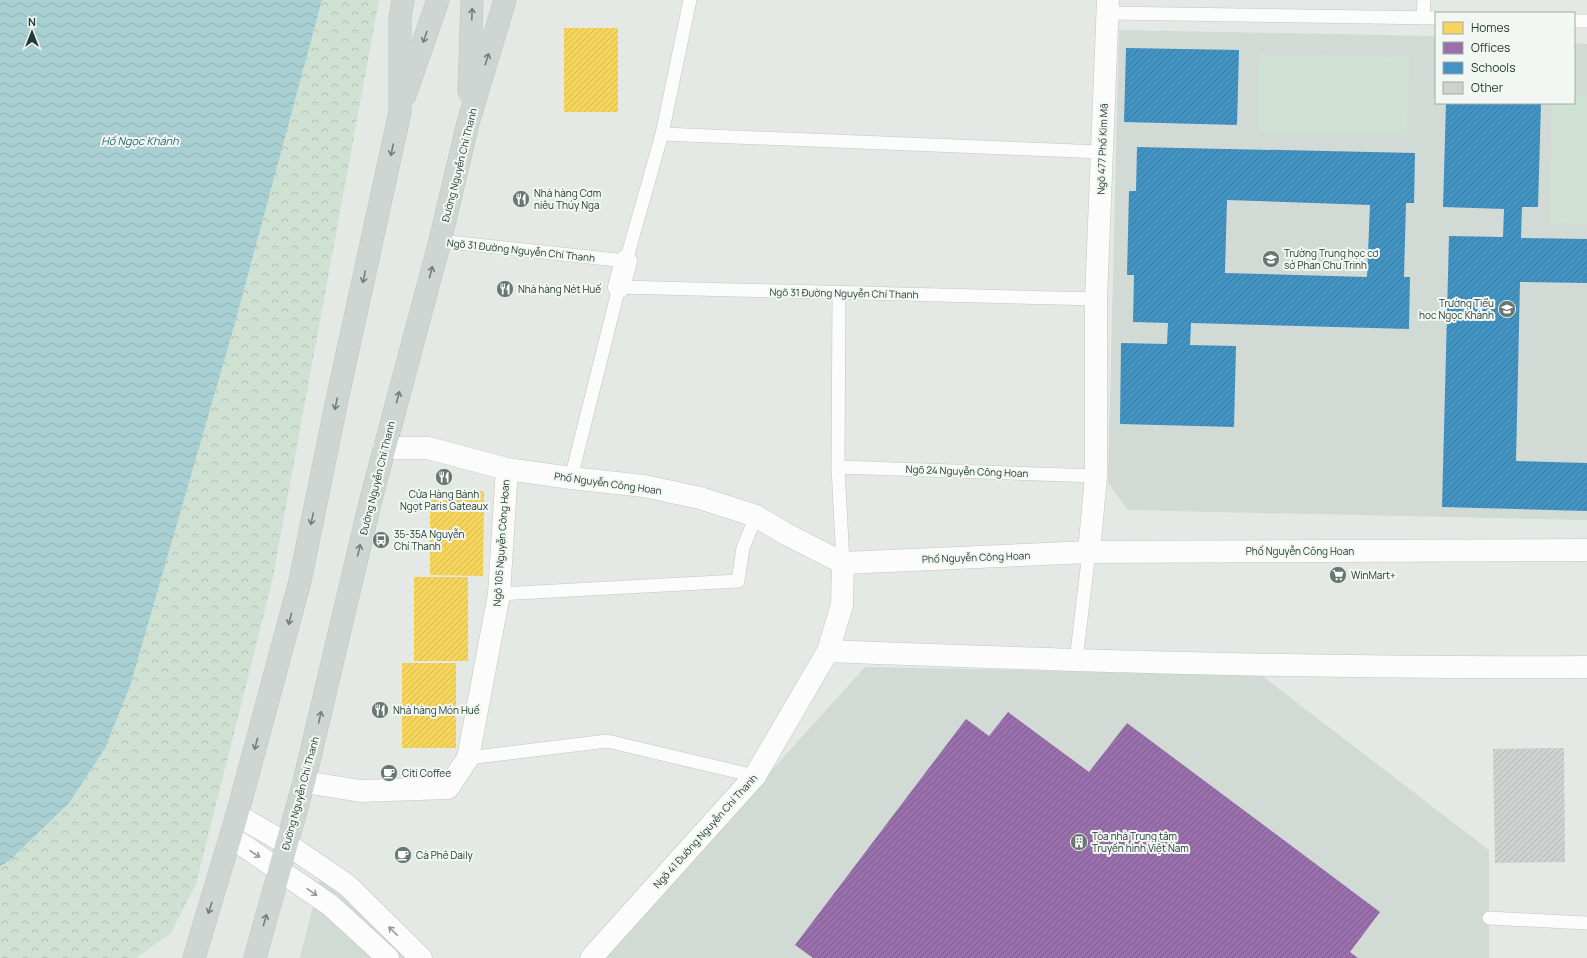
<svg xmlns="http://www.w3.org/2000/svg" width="1587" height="958" font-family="Manrope,sans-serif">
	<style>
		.built { fill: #d2dad6 }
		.grass { fill: #cfe1d2 }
		.park { fill: url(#park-crowns) }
		.water { fill: url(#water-waves) }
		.homes { fill: url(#homes-hatch) }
		.offices { fill: url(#offices-hatch) }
		.schools { fill: url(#schools-hatch); fill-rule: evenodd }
		.building { fill: url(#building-hatch) }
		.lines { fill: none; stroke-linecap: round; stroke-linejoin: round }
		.lane-casing { stroke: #c1c6c3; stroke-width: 14 }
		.street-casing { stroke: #c1c6c3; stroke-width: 23 }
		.primary-casing { stroke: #bdc4c2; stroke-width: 23 }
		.lane { stroke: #fbfcfb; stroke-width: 13 }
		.street { stroke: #fbfcfb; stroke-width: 22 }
		.primary { stroke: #ced5d2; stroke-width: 22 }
		.oneway { stroke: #70807a }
		.oneway2 { stroke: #909b96 }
		.labels { text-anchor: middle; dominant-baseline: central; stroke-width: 4; stroke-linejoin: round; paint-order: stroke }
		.street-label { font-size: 10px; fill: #243a32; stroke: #f2f7f4 }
		.poi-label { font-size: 10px; fill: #243a32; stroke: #f2f7f4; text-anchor: start }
		.water-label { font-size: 11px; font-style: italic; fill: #24686f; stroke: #f2f7f4 }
	</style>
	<defs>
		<pattern id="park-crowns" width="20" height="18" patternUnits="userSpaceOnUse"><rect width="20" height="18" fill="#cfe1d2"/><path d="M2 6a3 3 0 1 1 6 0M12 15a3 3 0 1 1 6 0" fill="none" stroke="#b2c2b5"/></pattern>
		<pattern id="water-waves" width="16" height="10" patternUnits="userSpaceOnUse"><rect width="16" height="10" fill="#a8d0d2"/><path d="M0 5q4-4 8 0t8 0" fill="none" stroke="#90b3b5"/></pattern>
		<pattern id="homes-hatch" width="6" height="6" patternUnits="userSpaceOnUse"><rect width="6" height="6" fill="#f6d55c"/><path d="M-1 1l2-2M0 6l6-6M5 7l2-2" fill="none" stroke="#d3b850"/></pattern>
		<pattern id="offices-hatch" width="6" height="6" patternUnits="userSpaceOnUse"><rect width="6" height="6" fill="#9970ab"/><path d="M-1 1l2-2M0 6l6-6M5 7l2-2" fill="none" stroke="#7d5d8c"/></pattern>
		<pattern id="schools-hatch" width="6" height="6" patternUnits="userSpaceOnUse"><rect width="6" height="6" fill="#4393c3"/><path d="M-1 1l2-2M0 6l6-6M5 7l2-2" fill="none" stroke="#38799f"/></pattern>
		<pattern id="building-hatch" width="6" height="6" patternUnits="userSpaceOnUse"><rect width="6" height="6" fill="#ced2d0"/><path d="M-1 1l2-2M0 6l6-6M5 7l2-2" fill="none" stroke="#b1b5b3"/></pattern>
	</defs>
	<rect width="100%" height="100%" fill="#e4e9e6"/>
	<g class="built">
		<path d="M1119 30 1436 36V103H1574V43L1587 44V520L1128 510 1108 483Z"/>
		<path d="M865 667 1261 675 1489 850V958H602Z"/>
		<path d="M323 867 418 958H300Z"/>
	</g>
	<g class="grass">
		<path d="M1259 54 1409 57 1407 134 1258 131Z"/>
		<path d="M1574 95 1587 96V224L1549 223 1552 103H1574Z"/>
	</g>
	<path class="park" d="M322 0H379L272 582 196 884 171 933 136 958H0V866L9 861 235 323Z"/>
	<path class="water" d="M0 0H322L235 323 130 686 105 748 69 803 9 861 0 866Z"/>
	<g class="homes">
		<rect x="564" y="28" width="54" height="84"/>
		<path d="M430 491H484L483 576 430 575Z"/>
		<rect x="414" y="577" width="54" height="84"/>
		<rect x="402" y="663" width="54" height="85"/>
	</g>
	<path class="offices" d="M1008 712 1089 772 1127 723 1380 912 1350 952 1358 958H813L795 945 966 719 989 736Z"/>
	<g class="schools">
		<path d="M1126 48 1239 50 1237 125 1124 122Z"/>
		<path d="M1446 103H1541L1538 207H1522L1521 238 1587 239V283L1520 282 1516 461 1587 463V511L1442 507 1449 236 1503 237 1504 209 1443 207Z"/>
		<path d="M1137 147 1415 153 1414 203H1406L1404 277H1410L1409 329 1191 323 1190 345 1236 346 1234 427 1120 424 1121 343 1167 344 1168 323 1133 322 1134 275H1127L1129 191H1136ZM1227 200 1370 205 1367 277 1225 273Z"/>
	</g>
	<path class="building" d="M1564 748 1565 862 1495 863 1493 749Z"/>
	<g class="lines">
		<defs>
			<g id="lane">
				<path d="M1108 13 1436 18"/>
				<path d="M1423 18 1424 0"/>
				<path d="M1574 21H1587"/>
				<path d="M662 134 1102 152"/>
				<path d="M440 241 626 261 662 134 690 0"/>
				<path d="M839 292 838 467 843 563"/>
				<path d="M838 467 1096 476"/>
				<path d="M571 478 619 287 1096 299"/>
				<path d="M499 594 738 581 743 548 756 516"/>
				<path d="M1076 660 1089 552"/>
				<path d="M468 758 607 741 755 776"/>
				<path d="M1489 918 1587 923"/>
			</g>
			<g id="street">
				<path d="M619 287 626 261"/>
				<path d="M384 448H428L507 469 571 478 644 486 700 498 756 516 786 534 843 563 1089 552 1587 550"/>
				<path d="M1089 552 1096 476V299L1108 0"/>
				<path d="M828 651C1081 661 1334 669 1587 667"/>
				<path d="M304 782 361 791 448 788 468 758 499 594 507 469"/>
				<path d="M237 815 287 844 347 885 421 958"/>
				<path d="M231 837 330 905 388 958"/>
				<path d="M591 958 755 776 828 651 842 605 843 563"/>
			</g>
			<g id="primary">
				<path d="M469 92 472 0"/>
				<path d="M405 95 438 0"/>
				<path d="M194 958 237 815 300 581 337 400 400 112V18L403 0"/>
				<path d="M255 958 304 782 370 503 440 241 468 123 505 0"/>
			</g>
		</defs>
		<use href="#lane" class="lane-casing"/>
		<use href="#street" class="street-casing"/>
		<use href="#primary" class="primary-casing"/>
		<use href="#lane" class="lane"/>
		<use href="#street" class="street"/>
		<use href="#primary" class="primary"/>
	</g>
	<defs><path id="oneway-shaft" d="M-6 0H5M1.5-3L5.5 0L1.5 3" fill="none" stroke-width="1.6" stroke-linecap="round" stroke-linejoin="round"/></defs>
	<g class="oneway">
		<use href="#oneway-shaft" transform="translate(472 14) rotate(-88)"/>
		<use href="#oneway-shaft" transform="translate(425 37) rotate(109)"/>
		<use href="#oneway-shaft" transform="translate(487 59) rotate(-73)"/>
		<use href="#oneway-shaft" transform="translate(392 150) rotate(102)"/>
		<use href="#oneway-shaft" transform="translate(431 272) rotate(-75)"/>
		<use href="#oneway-shaft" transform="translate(364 277) rotate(102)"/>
		<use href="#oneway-shaft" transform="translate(398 397) rotate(-75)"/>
		<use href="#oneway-shaft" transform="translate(336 404) rotate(102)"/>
		<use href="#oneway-shaft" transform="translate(312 519) rotate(102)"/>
		<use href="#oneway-shaft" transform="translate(359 550) rotate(-77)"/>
		<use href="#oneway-shaft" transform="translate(290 619) rotate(105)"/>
		<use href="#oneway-shaft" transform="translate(320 717) rotate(-77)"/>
		<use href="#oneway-shaft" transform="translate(256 744) rotate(105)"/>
		<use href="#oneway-shaft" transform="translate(210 908) rotate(108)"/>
		<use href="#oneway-shaft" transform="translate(265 920) rotate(-74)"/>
	</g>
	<g class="oneway2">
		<use href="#oneway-shaft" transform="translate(255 854) rotate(34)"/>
		<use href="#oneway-shaft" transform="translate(312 892) rotate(35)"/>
		<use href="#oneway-shaft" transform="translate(393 931) rotate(-135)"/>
	</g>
	<defs>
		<symbol id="restaurant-disc" viewBox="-11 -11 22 22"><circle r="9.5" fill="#677771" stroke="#f2f7f4"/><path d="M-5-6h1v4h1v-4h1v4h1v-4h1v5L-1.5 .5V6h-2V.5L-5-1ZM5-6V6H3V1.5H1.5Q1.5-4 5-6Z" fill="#fff"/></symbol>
		<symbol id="school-disc" viewBox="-11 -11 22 22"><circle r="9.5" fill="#677771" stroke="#f2f7f4"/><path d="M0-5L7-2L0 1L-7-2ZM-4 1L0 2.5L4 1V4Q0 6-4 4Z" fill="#fff"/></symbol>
		<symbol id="bus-disc" viewBox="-11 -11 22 22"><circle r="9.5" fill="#677771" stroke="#f2f7f4"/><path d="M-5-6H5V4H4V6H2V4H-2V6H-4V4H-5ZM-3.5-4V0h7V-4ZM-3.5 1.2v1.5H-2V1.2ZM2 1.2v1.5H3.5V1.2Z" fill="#fff"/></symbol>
		<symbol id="supermarket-disc" viewBox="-11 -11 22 22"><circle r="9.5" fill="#677771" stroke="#f2f7f4"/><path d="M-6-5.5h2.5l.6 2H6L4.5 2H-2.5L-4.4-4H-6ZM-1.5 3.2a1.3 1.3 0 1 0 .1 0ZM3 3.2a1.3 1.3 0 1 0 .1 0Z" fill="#fff"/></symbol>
		<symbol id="cafe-disc" viewBox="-11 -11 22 22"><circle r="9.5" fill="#677771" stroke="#f2f7f4"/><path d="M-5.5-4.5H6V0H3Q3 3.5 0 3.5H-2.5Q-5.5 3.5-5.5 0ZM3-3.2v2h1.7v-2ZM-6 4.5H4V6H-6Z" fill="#fff"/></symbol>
		<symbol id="building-disc" viewBox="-11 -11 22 22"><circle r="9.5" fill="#677771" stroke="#f2f7f4"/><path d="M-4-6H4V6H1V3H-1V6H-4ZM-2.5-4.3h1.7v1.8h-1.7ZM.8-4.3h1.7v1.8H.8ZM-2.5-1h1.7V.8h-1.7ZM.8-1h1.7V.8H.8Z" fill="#fff"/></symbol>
	</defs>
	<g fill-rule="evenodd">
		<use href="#restaurant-disc" x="511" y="189" width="20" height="20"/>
		<use href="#school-disc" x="1261" y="249" width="20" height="20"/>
		<use href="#restaurant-disc" x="495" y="279" width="20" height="20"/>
		<use href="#school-disc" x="1497" y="299" width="20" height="20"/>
		<use href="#restaurant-disc" x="434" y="467" width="20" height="20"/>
		<use href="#bus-disc" x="371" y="530" width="20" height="20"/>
		<use href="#supermarket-disc" x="1328" y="565" width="20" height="20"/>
		<use href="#restaurant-disc" x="370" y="700" width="20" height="20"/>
		<use href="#cafe-disc" x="379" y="763" width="20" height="20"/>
		<use href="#building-disc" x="1069" y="832" width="20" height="20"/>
		<use href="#cafe-disc" x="393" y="845" width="20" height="20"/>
	</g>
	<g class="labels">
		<g class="street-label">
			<text transform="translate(1102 149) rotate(-88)">Ngõ 477 Phố Kim Mã</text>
			<text transform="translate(459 165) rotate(-76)">Đường Nguyễn Chí Thanh</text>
			<text transform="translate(521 250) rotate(6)">Ngõ 31 Đường Nguyễn Chí Thanh</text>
			<text transform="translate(844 293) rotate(1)">Ngõ 31 Đường Nguyễn Chí Thanh</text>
			<text transform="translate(967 471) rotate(2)">Ngõ 24 Nguyễn Công Hoan</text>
			<text transform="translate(377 478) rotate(-76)">Đường Nguyễn Chí Thanh</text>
			<text transform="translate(608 483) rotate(8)">Phố Nguyễn Công Hoan</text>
			<text transform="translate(501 543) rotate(-86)">Ngõ 105 Nguyễn Công Hoan</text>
			<text x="1300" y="551">Phố Nguyễn Công Hoan</text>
			<text transform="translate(976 557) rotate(-2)">Phố Nguyễn Công Hoan</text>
			<text transform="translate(300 793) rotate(-75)">Đường Nguyễn Chí Thanh</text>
			<text transform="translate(705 831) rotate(-48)">Ngõ 41 Đường Nguyễn Chí Thanh</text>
		</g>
		<g class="poi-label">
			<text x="534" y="193">Nhà hàng Cơm<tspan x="534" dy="12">niêu Thúy Nga</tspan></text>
			<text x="1284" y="253">Trường Trung học cơ<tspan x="1284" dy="12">sở Phan Chu Trinh</tspan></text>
			<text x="518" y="289">Nhà hàng Nét Huế</text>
			<text x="1494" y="303" text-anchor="end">Trường Tiểu<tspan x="1494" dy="12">hoc Ngọc Khánh</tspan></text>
			<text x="444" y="494" text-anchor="middle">Cửa Hàng Bánh<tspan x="444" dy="12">Ngọt Paris Gateaux</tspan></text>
			<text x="394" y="534">35-35A Nguyễn<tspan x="394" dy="12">Chí Thanh</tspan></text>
			<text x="1351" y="575">WinMart+</text>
			<text x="393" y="710">Nhà hàng Món Huế</text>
			<text x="402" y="773">Citi Coffee</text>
			<text x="1092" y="836">Tòa nhà Trung tâm<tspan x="1092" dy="12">Truyền hình Việt Nam</tspan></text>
			<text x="416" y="855">Cà Phê Daily</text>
		</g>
		<g class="water-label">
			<text x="140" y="140">Hồ Ngọc Khánh</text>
		</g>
	</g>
	<rect x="1435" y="12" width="140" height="92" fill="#f2f7f4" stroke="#a0aba6"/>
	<rect x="1443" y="22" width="20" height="12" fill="#f6d55c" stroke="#a0aba6"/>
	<text x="1471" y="32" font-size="12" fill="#243a32">Homes</text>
	<rect x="1443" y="42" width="20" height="12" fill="#9970ab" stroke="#a0aba6"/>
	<text x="1471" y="52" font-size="12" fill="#243a32">Offices</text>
	<rect x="1443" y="62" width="20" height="12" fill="#4393c3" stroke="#a0aba6"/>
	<text x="1471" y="72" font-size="12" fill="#243a32">Schools</text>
	<rect x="1443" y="82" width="20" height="12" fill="#ced2d0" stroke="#a0aba6"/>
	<text x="1471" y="92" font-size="12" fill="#243a32">Other</text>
	<g transform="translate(32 32)" stroke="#f2f7f4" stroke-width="3" paint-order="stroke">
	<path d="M0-3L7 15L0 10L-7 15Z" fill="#243a32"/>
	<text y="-6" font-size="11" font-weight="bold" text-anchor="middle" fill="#243a32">N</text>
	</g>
</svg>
